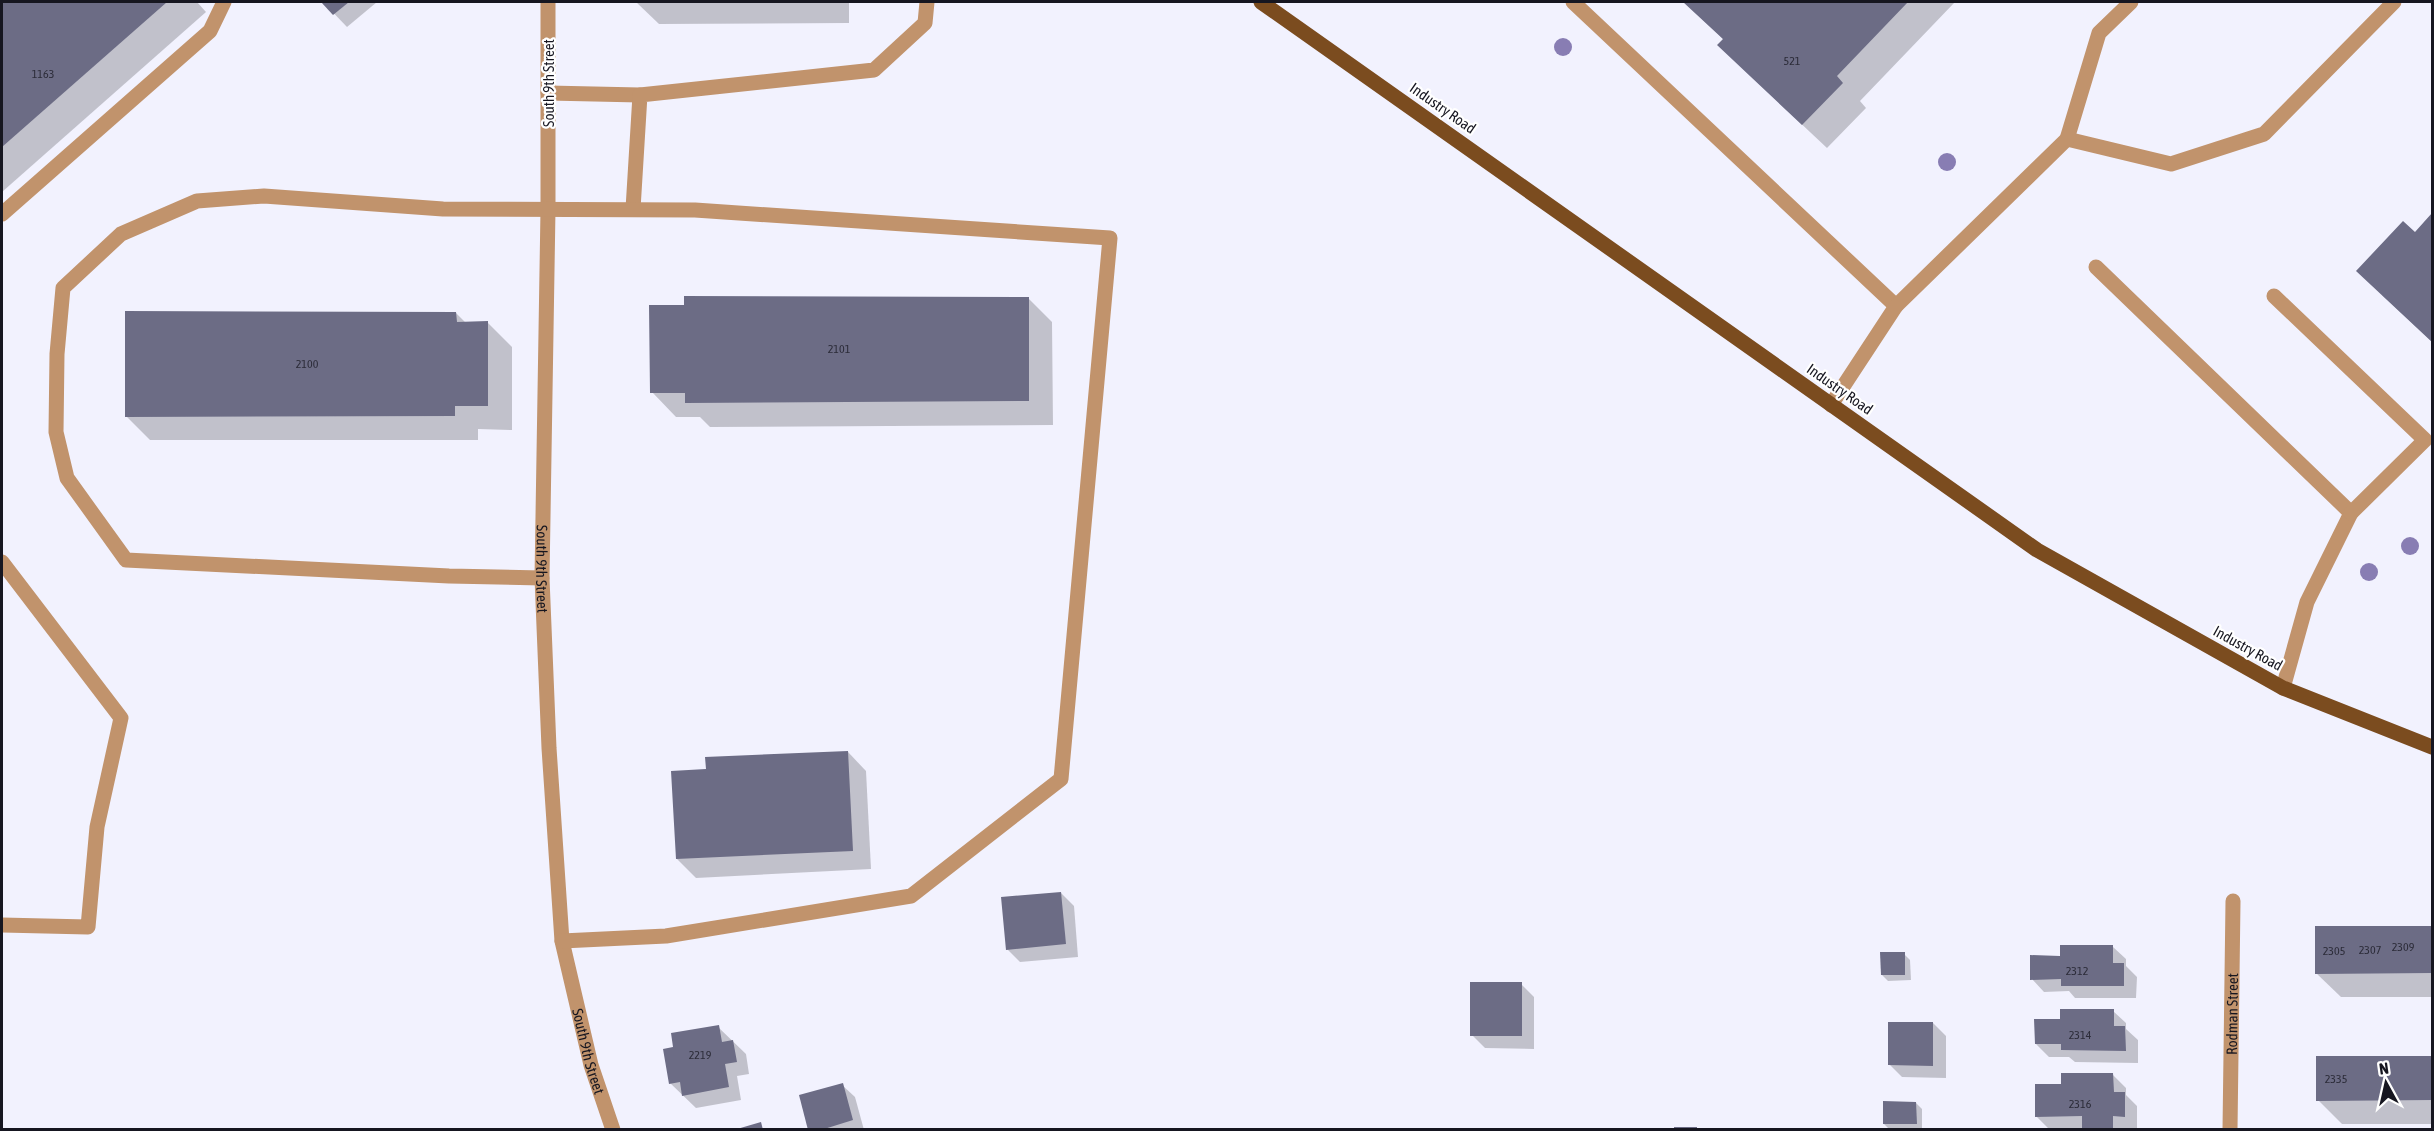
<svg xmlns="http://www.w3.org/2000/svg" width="2434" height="1131" font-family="'Asap Condensed',sans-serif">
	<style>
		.shadow { fill: #0003 }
		.building { fill: #6c6c85 }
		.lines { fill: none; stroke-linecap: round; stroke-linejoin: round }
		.minor { stroke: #c1936c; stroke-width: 15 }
		.major { stroke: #7b4c1f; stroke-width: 15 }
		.tree { fill: #887db3 }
		.labels { text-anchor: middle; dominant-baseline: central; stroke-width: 4.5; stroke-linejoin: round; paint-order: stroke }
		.number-label { font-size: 12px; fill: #2c2c39 }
		.street-label { font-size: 15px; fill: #161620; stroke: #fff }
	</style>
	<rect width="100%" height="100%" fill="#f2f2fe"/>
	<g class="shadow">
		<path d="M2 2H197L206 12 2 192Z"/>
		<path d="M323 2H377L347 27Z"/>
		<path d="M636 2H849V23L659 24Z"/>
		<path d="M1684 2H1955L1860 101 1866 108 1827 148 1743 69 1724 40Z"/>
		<path d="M2432 215V342L2382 295 2415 234Z"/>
		<path d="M1028 298 1052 322 1053 425 710 427 700 417H676L652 392Z"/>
		<path d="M456 313 466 323H488L512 347V430L478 429V440H150L126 416Z"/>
		<path d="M848 752 866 771 871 869 696 878 677 859 708 771Z"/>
		<path d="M1061 893 1074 906 1078 957 1020 962 1007 949Z"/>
		<path d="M2432 927V997H2341L2316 973V928Z"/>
		<path d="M2113 947 2126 959V966L2137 977 2136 998H2075L2069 991 2044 992 2032 979 2061 957Z"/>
		<path d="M1904 954 1910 960 1911 980 1888 981 1882 975Z"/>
		<path d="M1521 984 1534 997V1049L1485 1048 1472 1035Z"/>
		<path d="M2113 1011 2126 1023V1029L2138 1040V1063L2075 1062 2069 1057H2049L2036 1044 2061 1021Z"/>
		<path d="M1933 1023 1946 1036V1078L1902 1077 1889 1064Z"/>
		<path d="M718 1027 746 1054 749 1074 737 1076 741 1100 696 1108 670 1083Z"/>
		<path d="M2432 1057V1124H2342L2318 1100V1058Z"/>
		<path d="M2113 1075 2126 1088V1095L2137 1106V1129H2049L2036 1116 2062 1085Z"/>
		<path d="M842 1085 855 1097 864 1130H810Z"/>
		<path d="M1916 1103 1922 1109V1129L1890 1130 1884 1124Z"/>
	</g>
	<g class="building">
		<path d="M2 2H167L2 147Z"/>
		<path d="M321 2H349L333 15Z"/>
		<path d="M1683 2H1908L1837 76 1843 83 1802 125 1717 45 1723 39Z"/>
		<path d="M2432 213V342L2356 271 2403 221 2415 232Z"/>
		<path d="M684 296 1029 297V401L685 403V393H650L649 305H684Z"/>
		<path d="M125 311 456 312 457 322 488 321V406H455V416L125 417Z"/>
		<path d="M848 751 853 851 676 859 671 771 706 769 705 757Z"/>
		<path d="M1061 892 1066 944 1006 950 1001 897Z"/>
		<path d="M2315 926H2432V973L2315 974Z"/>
		<path d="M2060 945H2113V963H2124V986H2061V979L2030 980V955L2060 956Z"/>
		<path d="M1880 952H1905V975H1881Z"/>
		<rect x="1470" y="982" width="52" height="54"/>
		<path d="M2060 1009H2114V1026H2125L2126 1051 2061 1050V1044H2035L2034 1019H2060Z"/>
		<path d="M1888 1022H1933V1066L1888 1065Z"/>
		<path d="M719 1025 722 1042 733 1040 737 1062 725 1064 729 1087 682 1096 680 1082 669 1084 663 1049 673 1047 671 1033Z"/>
		<path d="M2316 1056H2432V1100L2316 1101Z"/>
		<path d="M2061 1073H2113L2114 1092H2125V1117L2113 1116V1130H2082V1116L2035 1117V1084H2061Z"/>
		<path d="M843 1083 853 1120 821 1130H808L799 1095Z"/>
		<path d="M1883 1101 1916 1102 1917 1124H1883Z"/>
		<path d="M761 1122 763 1130H738L737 1129Z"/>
		<rect x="1674" y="1127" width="23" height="3"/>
	</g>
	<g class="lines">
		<g class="minor">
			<path id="s1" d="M548 2V209L542 578 549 748 562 941 591 1065 613 1130"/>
			<path d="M1573 2 1896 306 1831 405"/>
			<path d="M548 93 640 95"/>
			<path d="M2067 139 2171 164 2264 134 2394 2"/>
			<path d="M633 209 640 95 874 70 925 23 927 2"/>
			<path d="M2 214 210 31 224 2"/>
			<path d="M2096 267 2351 513 2307 602 2283 688"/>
			<path d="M2274 296 2425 440 2351 513"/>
			<path d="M1896 306 2067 139 2099 33 2131 2"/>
			<path d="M2 562 121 718 97 827 88 927 2 925"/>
			<path d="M542 578 449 576 126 560 67 478 56 432 57 354 63 288 121 234 197 201 264 196 443 209 695 210 1110 238 1061 779 911 896 666 936 562 941"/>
			<path id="s2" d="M2230 1130 2233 901"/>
		</g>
		<path class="major" d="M1261 2 2037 550 2283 688 2432 747"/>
	</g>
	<g class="tree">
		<circle cx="1563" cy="47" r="9"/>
		<circle cx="1947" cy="162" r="9"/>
		<circle cx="2410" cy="546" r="9"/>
		<circle cx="2369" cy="572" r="9"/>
	</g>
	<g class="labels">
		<g class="number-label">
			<text x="1792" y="61">521</text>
			<text x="43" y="74">1163</text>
			<text x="839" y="349">2101</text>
			<text x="307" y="364">2100</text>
			<text x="2403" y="947">2309</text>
			<text x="2370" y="950">2307</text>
			<text x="2334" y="951">2305</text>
			<text x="2077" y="971">2312</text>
			<text x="2080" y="1035">2314</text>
			<text x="700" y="1055">2219</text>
			<text x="2336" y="1079">2335</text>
			<text x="2080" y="1104">2316</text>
		</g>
		<g class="street-label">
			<text transform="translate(548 83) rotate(-90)">South 9th Street</text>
			<text transform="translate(1443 108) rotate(35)">Industry Road</text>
			<text transform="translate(1840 389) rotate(35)">Industry Road</text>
			<text stroke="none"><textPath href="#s1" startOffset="567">South 9th Street</textPath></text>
			<text transform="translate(2248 648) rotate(29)">Industry Road</text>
			<text stroke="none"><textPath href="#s2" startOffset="116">Rodman Street</textPath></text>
			<text stroke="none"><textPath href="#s1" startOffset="1053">South 9th Street</textPath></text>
		</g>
	</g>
	<rect width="2434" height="1131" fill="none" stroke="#161620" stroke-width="6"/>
	<g transform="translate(2386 1083) rotate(352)" stroke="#ffffff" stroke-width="4.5" paint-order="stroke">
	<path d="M0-4.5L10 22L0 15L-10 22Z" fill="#161620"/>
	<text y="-9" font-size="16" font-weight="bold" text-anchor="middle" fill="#161620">N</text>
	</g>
</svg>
